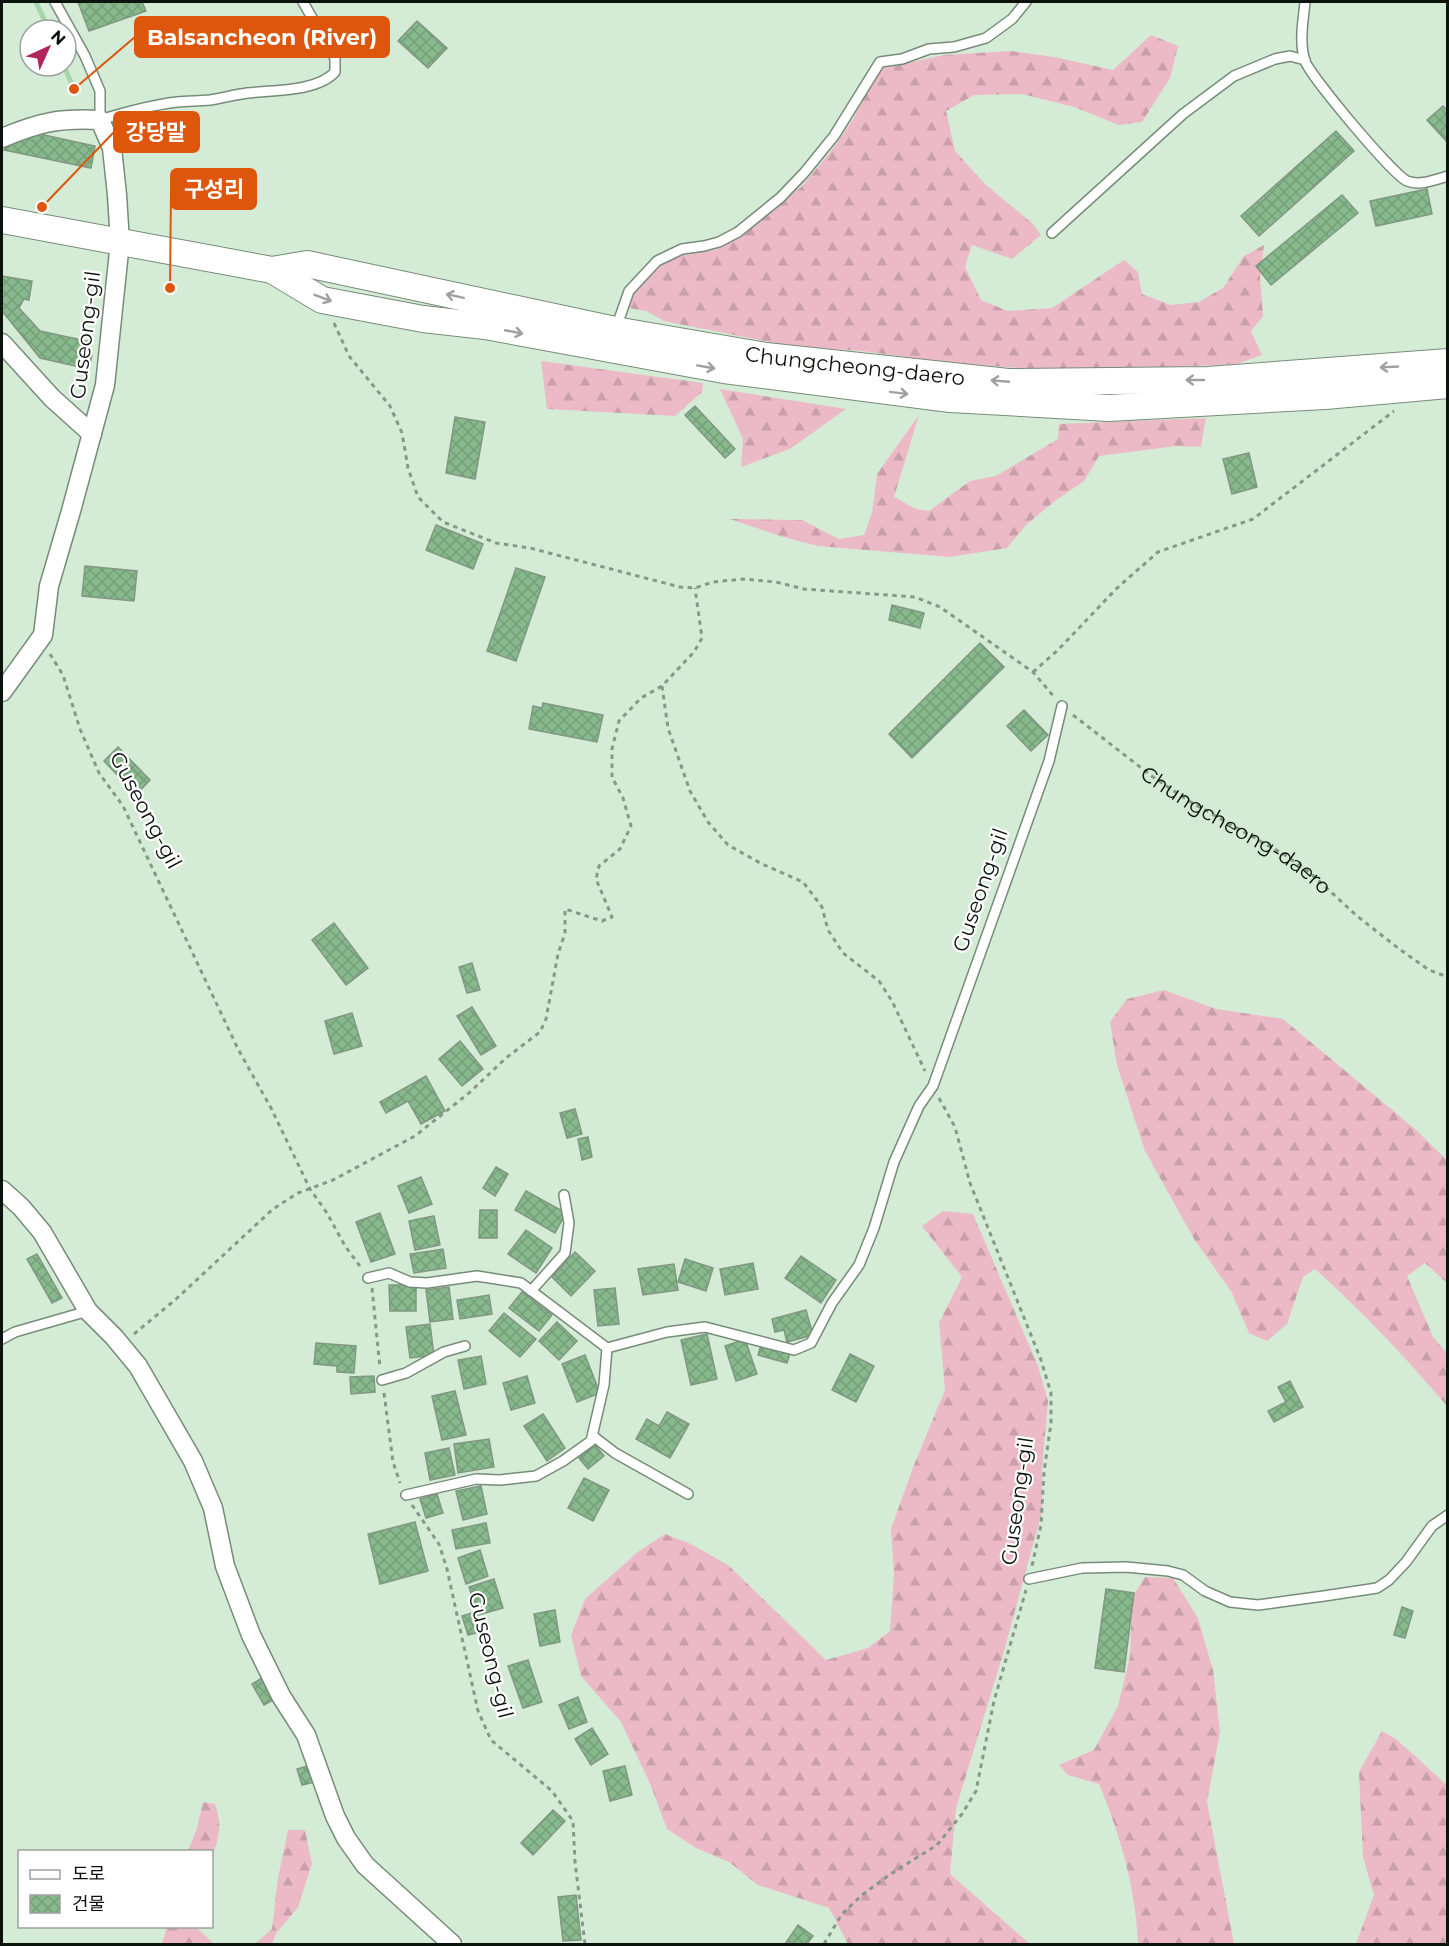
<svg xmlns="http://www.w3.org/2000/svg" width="1449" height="1946" font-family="Montserrat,'Noto Sans KR',sans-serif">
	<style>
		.forest { fill: url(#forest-firs) }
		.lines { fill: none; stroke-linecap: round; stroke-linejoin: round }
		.stream { stroke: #a5d7a9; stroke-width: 5 }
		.building { fill: url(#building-cross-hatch); stroke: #819783; stroke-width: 1.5 }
		.service-casing { stroke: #778c78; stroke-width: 12 }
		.minor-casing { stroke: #778c78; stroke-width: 21 }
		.secondary-casing { stroke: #778c78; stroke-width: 28 }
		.path { stroke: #869888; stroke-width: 3; stroke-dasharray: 4.5 4.5; stroke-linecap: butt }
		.service { stroke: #fff; stroke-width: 9 }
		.minor { stroke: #fff; stroke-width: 18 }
		.secondary { stroke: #fff; stroke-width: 26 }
		.oneway { stroke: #9da19e }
		.labels { text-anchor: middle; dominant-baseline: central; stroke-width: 4.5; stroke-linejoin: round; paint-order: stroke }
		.street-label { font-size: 21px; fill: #0b130c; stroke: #fff }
		.leader { fill: none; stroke: #dd560c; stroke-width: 2 }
		.callout-dot { fill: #dd560c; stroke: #fff; stroke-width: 2 }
		.callout { fill: #dd560c; stroke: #dd560c; stroke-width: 2 }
		.callout-label { font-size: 22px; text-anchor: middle; font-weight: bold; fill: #fff }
	</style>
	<defs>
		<pattern id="forest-firs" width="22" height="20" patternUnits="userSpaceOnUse" patternTransform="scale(1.5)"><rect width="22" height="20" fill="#ecbac6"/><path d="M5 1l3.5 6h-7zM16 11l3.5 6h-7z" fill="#c99fa9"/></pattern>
		<pattern id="building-cross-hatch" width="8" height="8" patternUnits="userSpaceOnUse" patternTransform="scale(1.5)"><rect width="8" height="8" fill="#87b98c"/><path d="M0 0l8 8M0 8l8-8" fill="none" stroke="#739e78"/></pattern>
	</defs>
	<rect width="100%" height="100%" fill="#d4ecd6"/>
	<g class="forest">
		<path d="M1151 35 1178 46 1170 78 1142 122 1119 125 1074 107 1022 94 974 95 946 111 955 151 985 184 1032 223 1041 235 1012 259 972 245 965 267 981 300 1008 311 1052 308 1124 260 1138 272 1142 294 1171 305 1199 302 1223 288 1244 256 1264 245 1260 277 1263 316 1251 331 1262 355 1237 364 1107 370 1018 368 944 362 862 351 789 346 664 321 646 311 629 308 636 290 659 266 687 253 715 250 734 240 801 187 829 154 853 119 869 88 883 68 944 55 1010 51 1054 57 1113 70Z"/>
		<path d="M541 361 703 383 702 392 675 416 547 409Z"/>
		<path d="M720 389 846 409 790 449 741 467 743 439Z"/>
		<path d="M919 415 894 497 916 509 929 511 970 481 996 476 1058 439 1059 424 1206 418 1201 447 1176 446 1099 456 1084 481 1055 501 1026 525 1007 548 950 557 818 546 783 537 730 519 802 520 839 539 864 535 872 513 877 474Z"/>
		<path d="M1164 990 1216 1009 1283 1019 1415 1129 1447 1160V1283L1425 1263 1407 1276 1433 1337 1447 1353V1406C1406 1358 1362 1311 1315 1269L1303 1277 1287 1324 1267 1341 1249 1333 1231 1291 1194 1239 1145 1151 1117 1065 1110 1022 1127 999Z"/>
		<path d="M943 1211 973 1214 1038 1366 1048 1401 1042 1469V1512L1004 1651 956 1808 950 1874 1030 1944H848L829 1908 758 1885 729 1862 696 1848 667 1829 651 1786 621 1722 581 1676 571 1635 585 1599 639 1551 665 1534 691 1544 728 1565 826 1660 868 1648 890 1631 894 1574 891 1529 914 1465 945 1390 939 1323 962 1277 922 1226Z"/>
		<path d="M1145 1577 1173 1578 1198 1618 1213 1670 1220 1732 1207 1802 1234 1944H1138C1136 1889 1120 1834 1099 1784L1068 1775 1059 1765 1094 1750 1118 1706 1130 1656 1132 1598Z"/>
		<path d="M1382 1731 1396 1739 1447 1785V1944H1356L1374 1895 1363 1857 1359 1772Z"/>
		<path d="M203 1802 215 1804C222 1824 220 1837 212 1856V1852L188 1851 197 1828Z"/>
		<path d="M288 1830H305L312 1864 298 1907 276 1934 272 1944H255L272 1929 278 1878Z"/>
		<path d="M167 1927H196L214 1944H162Z"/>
	</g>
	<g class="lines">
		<g class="stream">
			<path d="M36 2 49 30"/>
			<path d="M64 66 74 89"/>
		</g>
	</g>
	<g class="building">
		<path d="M78 2H142L146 11 89 31Z"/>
		<path d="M417 21 447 48 428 68 398 41Z"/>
		<path d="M1443 106 1448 111V143L1427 120Z"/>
		<path d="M1336 131 1354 151 1259 236 1241 216Z"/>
		<path d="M35 133 95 146 91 168 4 150 9 143Z"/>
		<path d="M1427 189 1432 214 1376 226 1370 201Z"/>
		<path d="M1342 195 1358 213 1271 285 1256 266Z"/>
		<path d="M2 276 32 281 29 300 24 299 19 308 40 331 87 341 85 354 92 355 89 369 40 358 2 311Z"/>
		<path d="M695 406 735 449 725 458 685 415Z"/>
		<path d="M455 417 485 422 475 479 446 473Z"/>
		<path d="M1249 453 1257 487 1232 494 1223 459Z"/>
		<path d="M436 525 483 544 473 569 426 550Z"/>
		<path d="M85 566 137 571 134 601 82 596Z"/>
		<path d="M516 568 545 577 516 661 487 651Z"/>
		<path d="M892 605 924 613 920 628 889 620Z"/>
		<path d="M980 643 1004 667 912 758 889 734Z"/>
		<path d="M543 703 603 715 597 742 529 729 533 706 542 708Z"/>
		<path d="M1024 710 1048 735 1031 751 1007 726Z"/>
		<path d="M118 747 150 780 136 795 104 761Z"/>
		<path d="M334 923 368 968 346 985 312 940Z"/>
		<path d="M472 963 480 990 467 993 459 967Z"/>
		<path d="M472 1007 496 1046 481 1055 457 1016Z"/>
		<path d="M352 1013 362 1046 334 1054 325 1021Z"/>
		<path d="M460 1041 483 1069 462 1086 439 1059Z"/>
		<path d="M426 1076 445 1111 421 1124 408 1101 386 1113 380 1102Z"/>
		<path d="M575 1109 582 1134 567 1138 560 1113Z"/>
		<path d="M588 1137 592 1157 582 1160 578 1139Z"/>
		<path d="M496 1167 508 1174 495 1196 483 1188Z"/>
		<path d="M421 1177 432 1204 409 1213 398 1186Z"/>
		<path d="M526 1191 566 1213 555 1233 515 1210Z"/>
		<path d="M480 1210H497V1238H479Z"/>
		<path d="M380 1213 395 1254 371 1262 356 1222Z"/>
		<path d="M434 1216 440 1245 415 1250 409 1221Z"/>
		<path d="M526 1230 552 1248 536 1273 508 1254Z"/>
		<path d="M443 1249 446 1268 414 1273 410 1254Z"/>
		<path d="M575 1252 595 1271 571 1296 552 1277Z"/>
		<path d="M37 1254 62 1298 52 1303 27 1259Z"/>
		<path d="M801 1256 836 1280 821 1303 785 1278Z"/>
		<path d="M685 1259 713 1268 706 1291 678 1282Z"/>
		<path d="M753 1263 758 1289 725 1295 720 1269Z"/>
		<path d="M674 1264 678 1290 643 1295 638 1269Z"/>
		<path d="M389 1285H416V1311H390Z"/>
		<path d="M449 1287 453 1319 430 1322 426 1290Z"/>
		<path d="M615 1288 619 1324 598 1326 594 1290Z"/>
		<path d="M522 1292 552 1315 539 1331 509 1308Z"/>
		<path d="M489 1295 492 1314 460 1319 457 1300Z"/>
		<path d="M806 1310 813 1335 787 1342 784 1330 775 1332 772 1319Z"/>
		<path d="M504 1313 536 1339 520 1357 489 1331Z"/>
		<path d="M557 1322 577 1341 559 1360 539 1341Z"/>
		<path d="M430 1324 434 1355 410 1358 406 1327Z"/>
		<path d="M707 1334 717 1379 691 1385 681 1340Z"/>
		<path d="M745 1339 757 1374 736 1381 725 1346Z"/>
		<path d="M316 1343 356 1346 354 1373 337 1372V1366L314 1364Z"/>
		<path d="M761 1345 790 1353 787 1363 758 1355Z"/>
		<path d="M850 1354 874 1366 856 1402 832 1390Z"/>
		<path d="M585 1355 600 1393 577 1402 562 1364Z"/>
		<path d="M481 1356 486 1384 464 1389 458 1360Z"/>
		<path d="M374 1376 375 1392 351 1394 350 1377Z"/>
		<path d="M527 1376 535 1403 511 1410 503 1383Z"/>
		<path d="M1290 1381 1303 1407 1274 1422 1268 1411 1286 1402 1278 1387Z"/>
		<path d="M455 1391 466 1435 442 1440 432 1396Z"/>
		<path d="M667 1412 689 1424 670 1458 636 1439 647 1419 659 1426Z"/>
		<path d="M543 1414 565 1448 547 1461 524 1426Z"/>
		<path d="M489 1439 494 1467 458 1473 454 1444Z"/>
		<path d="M595 1445 604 1456 588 1469 579 1458Z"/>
		<path d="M449 1448 455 1475 430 1480 425 1453Z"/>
		<path d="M584 1478 609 1490 593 1521 568 1508Z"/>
		<path d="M481 1486 487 1514 463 1520 456 1491Z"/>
		<path d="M437 1494 443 1513 426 1518 420 1499Z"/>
		<path d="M415 1522 428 1571 380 1584 368 1534Z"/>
		<path d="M486 1523 490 1543 456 1549 452 1530Z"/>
		<path d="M480 1550 488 1576 466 1584 458 1558Z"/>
		<path d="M494 1579 503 1608 478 1615 469 1587Z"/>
		<path d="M1106 1589 1134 1593 1124 1672 1095 1668Z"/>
		<path d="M1402 1607 1413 1611 1405 1638 1394 1635Z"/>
		<path d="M555 1610 560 1642 540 1646 534 1614Z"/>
		<path d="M475 1612 480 1632 468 1635 462 1616Z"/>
		<path d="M528 1660 542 1702 523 1708 508 1666Z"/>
		<path d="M262 1678 275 1699 264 1705 252 1684Z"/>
		<path d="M578 1697 587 1722 569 1729 559 1705Z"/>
		<path d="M592 1728 608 1754 591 1765 575 1739Z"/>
		<path d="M314 1764 319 1781 302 1785 297 1769Z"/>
		<path d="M625 1766 632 1795 610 1801 603 1771Z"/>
		<path d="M553 1810 565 1821 533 1855 521 1843Z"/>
		<path d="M576 1895 581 1940 563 1941 558 1897Z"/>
		<path d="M798 1925 813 1936 807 1944H785Z"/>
	</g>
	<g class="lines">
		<defs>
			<g id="service">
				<path d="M55 2 85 56 100 91V120C126 112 151 105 177 102 188 101 199 101 210 100 222 98 234 95 247 93 272 90 317 92 335 72V58L303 2"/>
				<path d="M1305 2C1303 22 1299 42 1305 61 1311 77 1393 175 1407 181 1420 186 1434 180 1448 176"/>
				<path d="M1052 233 1183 114 1234 76 1275 59 1290 56 1305 60"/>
				<path d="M616 328 629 291 657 261 682 249 704 246 719 242 738 232 780 198 804 173 834 136 880 62 902 59 929 49 954 47 986 38 1012 19 1026 2"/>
				<path d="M368 1278 389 1273 410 1282 427 1283 477 1276 521 1283 607 1348"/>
				<path d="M531 1291 565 1253 569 1223 564 1195"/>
				<path d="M2 1339 15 1332 88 1311"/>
				<path d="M382 1380 406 1373 444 1352 465 1346"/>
				<path d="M593 1436 615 1453 688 1494"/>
				<path d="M406 1495 476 1479 500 1480 536 1476 563 1461 591 1441 604 1385 607 1348 667 1332 705 1327 794 1350 811 1343 832 1303 859 1265 874 1228 894 1162 919 1106 933 1086 1049 761 1062 706"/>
				<path d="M1029 1579 1082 1568 1126 1567 1168 1571 1183 1575 1205 1591 1230 1602 1258 1605 1324 1596 1377 1588 1389 1580 1406 1562 1432 1526 1448 1515"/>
			</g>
			<g id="minor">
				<path d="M2 138C40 122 59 118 100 120L112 148 117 195 120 242 105 385 71 511 49 586 43 635 2 692"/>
				<path d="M2 343 52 398 92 434"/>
				<path d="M2 1190 21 1207 42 1232 88 1311 114 1337 138 1366 193 1461 213 1508 225 1566 251 1635 281 1696 306 1735 335 1816 346 1838 365 1865 452 1944"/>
			</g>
			<g id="secondary">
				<path id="s2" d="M2 220 272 270 307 264 615 330 766 356 1008 382 1208 380 1448 362"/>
				<path d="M272 270 322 300 423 319 485 326 724 370 950 399 1109 408 1325 396 1448 385"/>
			</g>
		</defs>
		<use href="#service" class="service-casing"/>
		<use href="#minor" class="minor-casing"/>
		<use href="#secondary" class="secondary-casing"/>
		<g class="path">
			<path d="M334 323 349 356 390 406 402 433 408 468 418 497 443 522 496 543 530 548 680 587 695 588 713 582 743 579 776 582 804 589 915 597 940 607 1033 672 1055 698"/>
			<path d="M50 654 63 675 80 729 99 773 123 806 238 1049 271 1108 310 1189 327 1213 345 1246 362 1269"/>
			<path d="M1033 672 1058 650 1116 589 1158 552 1253 519 1394 411"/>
			<path d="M662 686 668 728 690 791 708 822 728 845 762 864 803 882 822 907 828 930 843 953 879 981 892 1001 925 1071"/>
			<path id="s1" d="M1073 715 1153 777 1189 801 1285 855 1308 871 1357 916 1398 948 1429 970 1448 977"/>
			<path d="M939 1098 955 1127 970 1183 1041 1360 1051 1393V1423L1044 1472 1041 1525 1032 1566"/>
			<path d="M372 1288 380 1368"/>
			<path d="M134 1334 175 1300 273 1209 298 1193 333 1180 415 1136 469 1093 506 1058 540 1032 546 1019 558 954 565 933V909L602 921 612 917 596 879 599 866 620 849 631 826 623 798 612 777V749L619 721 641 698 662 686 694 652 702 638 695 588"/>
			<path d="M384 1393 393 1462 400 1483"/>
			<path d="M412 1505 439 1544 447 1569 478 1711 491 1740 552 1791 573 1821 575 1862 585 1944"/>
			<path d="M824 1944 842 1914 862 1895 889 1875 937 1845 962 1814 976 1791 994 1701 1026 1590"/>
		</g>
		<use href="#service" class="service"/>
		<use href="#minor" class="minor"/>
		<use href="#secondary" class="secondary"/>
	</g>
	<defs><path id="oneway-shaft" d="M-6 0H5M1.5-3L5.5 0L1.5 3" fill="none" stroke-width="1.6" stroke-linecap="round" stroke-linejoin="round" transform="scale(1.5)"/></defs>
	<g class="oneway">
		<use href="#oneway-shaft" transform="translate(455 296) rotate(-168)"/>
		<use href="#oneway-shaft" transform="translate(323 298) rotate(21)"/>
		<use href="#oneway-shaft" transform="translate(514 332) rotate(11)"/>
		<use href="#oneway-shaft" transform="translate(706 367) rotate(10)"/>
		<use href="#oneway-shaft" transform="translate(1389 367) rotate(177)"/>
		<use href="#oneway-shaft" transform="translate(1195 380) rotate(180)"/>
		<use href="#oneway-shaft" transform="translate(1000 381) rotate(-175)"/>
		<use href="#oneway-shaft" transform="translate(899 393) rotate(7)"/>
	</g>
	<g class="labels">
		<g class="street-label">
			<text transform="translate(85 335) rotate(-83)">Guseong-gil</text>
			<text stroke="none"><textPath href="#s2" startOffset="868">Chungcheong-daero</textPath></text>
			<text transform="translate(146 810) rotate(62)">Guseong-gil</text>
			<text stroke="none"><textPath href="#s1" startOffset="200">Chungcheong-daero</textPath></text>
			<text transform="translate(980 890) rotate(-71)">Guseong-gil</text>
			<text transform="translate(1017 1501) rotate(-82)">Guseong-gil</text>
			<text transform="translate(491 1655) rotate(76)">Guseong-gil</text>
		</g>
	</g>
	<path class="leader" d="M74 89L135 37M42 207L114 132M170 288L171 189"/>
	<g class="callout-dot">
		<circle cx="74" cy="89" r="6"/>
		<circle cx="42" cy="207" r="6"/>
		<circle cx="170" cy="288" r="6"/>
	</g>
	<g class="callout">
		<rect x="135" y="17" width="254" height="40" rx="6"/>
		<rect x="114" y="112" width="85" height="40" rx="6"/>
		<rect x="171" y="169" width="85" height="40" rx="6"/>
	</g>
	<g class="callout-label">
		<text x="262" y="45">Balsancheon (River)</text>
		<text x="156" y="140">강당말</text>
		<text x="214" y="197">구성리</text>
	</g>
	<rect width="1449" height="1946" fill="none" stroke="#0b130c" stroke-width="6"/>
	<rect x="18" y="1850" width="195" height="78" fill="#ffffff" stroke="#9da19e" stroke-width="1.5"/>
	<rect x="30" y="1870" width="30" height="9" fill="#ffffff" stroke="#9da19e" stroke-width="1.5"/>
	<text x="72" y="1880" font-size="18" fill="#0b130c">도로</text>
	<rect x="30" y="1895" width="30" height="18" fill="url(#building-cross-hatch)" stroke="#9da19e" stroke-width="1.5"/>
	<text x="72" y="1910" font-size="18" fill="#0b130c">건물</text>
	<g transform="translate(48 48) rotate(45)"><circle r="28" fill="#ffffff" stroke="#9da19e" stroke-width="1.5"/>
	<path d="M0-4.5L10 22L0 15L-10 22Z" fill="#b2245c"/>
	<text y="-9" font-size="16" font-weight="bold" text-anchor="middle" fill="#0b130c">N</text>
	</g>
</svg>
